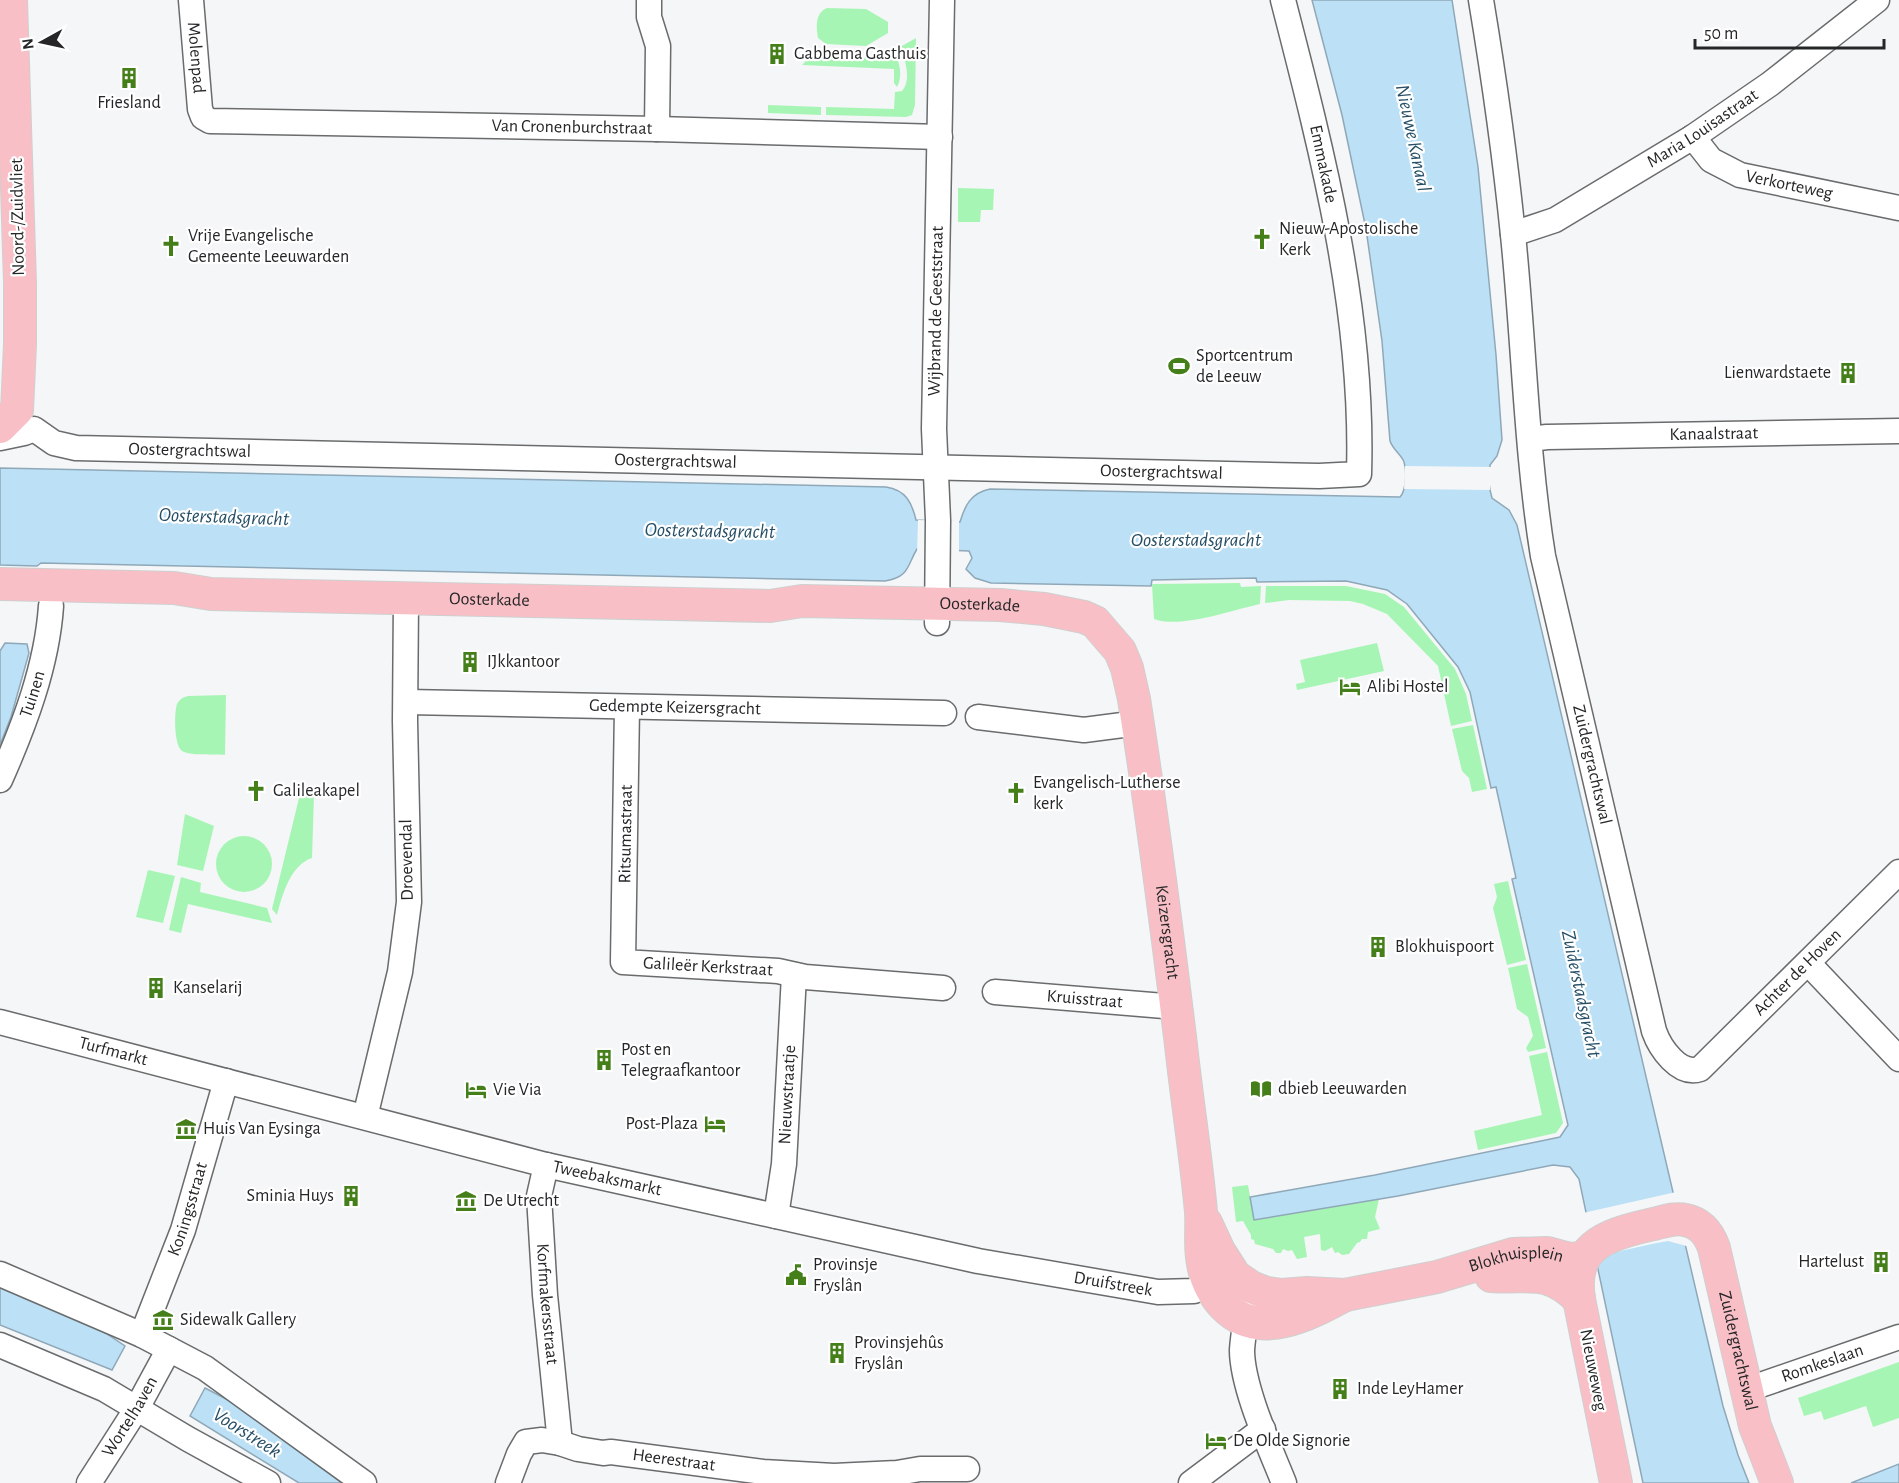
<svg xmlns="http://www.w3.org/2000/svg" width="1899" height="1483" font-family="'Alegreya Sans',sans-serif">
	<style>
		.green { fill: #a7f5b4 }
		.water { fill: #bce0f6; stroke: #8fa8b8; stroke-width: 1.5 }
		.pier { fill: #f4f6f8 }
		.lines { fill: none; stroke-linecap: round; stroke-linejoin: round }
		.minor-casing { stroke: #696b6c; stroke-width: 27 }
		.major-casing { stroke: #cfcfcf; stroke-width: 34 }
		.minor { stroke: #fff; stroke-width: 24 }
		.major { stroke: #f9bfc6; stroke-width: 32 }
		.labels { text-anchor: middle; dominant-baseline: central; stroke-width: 4.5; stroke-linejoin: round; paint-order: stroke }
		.poi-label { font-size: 18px; fill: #252627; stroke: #fff; text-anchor: start }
		.street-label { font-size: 18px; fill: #252627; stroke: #fff }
		.water-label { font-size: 20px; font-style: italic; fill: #264f67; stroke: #fff }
	</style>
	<rect width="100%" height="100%" fill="#f4f6f8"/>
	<g class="green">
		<path d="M827 8 866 9 888 22V33L866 46 826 44 818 38C816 27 815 13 827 8Z"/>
		<path d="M916 38 915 105 912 115 906 117 826 115V107L894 109 895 92 902 91C912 80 905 59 900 47Z"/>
		<path d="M893 51C900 60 903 77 897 87L894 83V69L802 65 814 53 829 56 878 58Z"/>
		<path d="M768 105 821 107V115L768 113Z"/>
		<path d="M958 188 994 189 993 210H981L980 222H958Z"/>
		<path d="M1240 583 1241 587 1261 586 1260 604C1232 610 1180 629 1154 619L1152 584Z"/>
		<path d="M1266 586H1346L1385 594 1404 607 1455 669 1466 694 1472 721 1451 726 1438 666 1387 614 1363 604 1350 601 1289 600 1265 603Z"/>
		<path d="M1377 643 1384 671 1297 690 1296 684 1305 682 1300 660Z"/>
		<path d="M226 695 225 755C215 754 190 756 182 751 174 745 174 713 177 704 180 699 183 697 188 696Z"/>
		<path d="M1473 725 1487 789 1472 792 1469 778 1462 771 1452 729Z"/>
		<path d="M300 794H314L312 858C290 865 282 896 277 915L272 909Z"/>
		<path d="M185 814 214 826 203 871 177 865Z"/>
		<circle cx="244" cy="864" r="28"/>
		<path d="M148 870 175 876 163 923 136 917Z"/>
		<path d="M181 877 201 883 200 892 267 908 272 923 188 904 181 933 169 930Z"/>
		<path d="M1508 881 1526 960 1507 965 1493 908 1497 897 1494 884Z"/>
		<path d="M1527 964 1546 1048 1528 1052 1526 1048 1533 1036 1528 1017 1517 1009 1508 968Z"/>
		<path d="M1547 1052 1563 1123 1556 1133 1478 1150 1474 1131 1542 1115 1529 1056Z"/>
		<path d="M1248 1185 1254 1220 1379 1199 1375 1217 1380 1229 1368 1232 1367 1239H1362L1360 1242 1357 1243 1349 1254 1342 1255 1338 1252 1335 1253 1332 1247 1325 1251 1321 1250 1320 1234 1304 1237 1307 1257 1297 1259 1292 1250 1288 1251 1283 1249 1281 1253H1276L1273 1249 1255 1244 1254 1240 1251 1239V1235L1243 1221 1236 1222 1232 1187Z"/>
		<path d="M1899 1362V1418L1873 1427 1866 1406 1824 1420 1821 1411 1804 1416 1798 1398Z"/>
	</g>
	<g class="water">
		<path d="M1312 0H1452L1478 167 1496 355 1502 440 1497 456 1490 465V490L1492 498 1509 510 1517 525 1723 1406 1738 1455 1749 1483H1643L1579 1179 1570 1167 1553 1165 1398 1196 1254 1220 1250 1197 1375 1175 1560 1137 1568 1125 1512 879 1516 878 1496 787 1491 788 1470 692 1458 667 1407 604 1387 590 1346 581 1257 582 1256 578 1152 580 1151 586 991 583 975 578 966 569 972 558 969 551 917 549C907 565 910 577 885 581L41 563 37 566 0 565V468L886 487C906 490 912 503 916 520L960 522C965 505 971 493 990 489L1400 497C1406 491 1407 471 1404 462 1402 455 1393 450 1390 441L1382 341 1366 229 1342 115Z"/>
		<path d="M5 643 27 644 29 653 11 717 0 745V651Z"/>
		<path d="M0 1285 80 1316 125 1346 112 1370 0 1325Z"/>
		<path d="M205 1388 228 1400 342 1483H299L190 1416Z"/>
		<path d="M1899 1464V1483H1851Z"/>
	</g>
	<g class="pier">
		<path d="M1405 466 1491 467 1492 479 1490 490 1404 489Z"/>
		<path d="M918 520 959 521V553L918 552 917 554Z"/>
		<path d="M1676 1192 1690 1247 1668 1241 1652 1244 1616 1252 1605 1258 1595 1268 1583 1213Z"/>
	</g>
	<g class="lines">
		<defs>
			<g id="minor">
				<path id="s1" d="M191 0 200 109 203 117 210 121 657 129 940 137"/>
				<path d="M649 0V17L658 46 657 129"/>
				<path id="s2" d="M1481 0C1494 78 1505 156 1513 235 1524 342 1526 450 1543 556L1654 1031C1660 1048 1679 1076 1700 1069L1899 872"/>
				<path id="s3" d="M1693 137 1711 160 1740 175 1899 208"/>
				<path id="s4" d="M1513 234 1555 220 1693 137 1770 84 1877 0"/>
				<path id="s5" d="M0 438 24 433 34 429 54 443 76 448 1319 476 1359 474C1364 313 1323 155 1283 0"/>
				<path id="s6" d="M1530 439 1547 437 1899 431"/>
				<path id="s7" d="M937 623 938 520 934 429 942 0"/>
				<path id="s8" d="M407 702 944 713"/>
				<path id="s9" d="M627 707 623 962 778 971 805 977 943 988"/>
				<path d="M978 717 1084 730 1138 723"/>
				<path id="s10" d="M0 780C24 726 47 666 51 606"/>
				<path d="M1808 963 1899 1059"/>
				<path id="s11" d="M995 992 1176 1007"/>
				<path id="s12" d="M0 1022 546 1165 978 1261 1158 1292 1194 1291 1221 1274"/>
				<path d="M365 1117 400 972 409 902 405 721 406 599"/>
				<path id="s13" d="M546 1165 539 1196 545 1295 560 1443"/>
				<path id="s14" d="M776 1216 784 1164 794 975"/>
				<path d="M0 1274 142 1335 205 1368 364 1483"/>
				<path d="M1248 1304C1246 1319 1243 1335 1242 1350 1242 1387 1270 1448 1284 1483"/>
				<path id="s15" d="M142 1335 183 1230 226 1081"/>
				<path d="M0 1345 104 1389 188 1439 268 1483"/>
				<path id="s16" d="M1746 1390 1899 1337"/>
				<path id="s17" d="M89 1483 137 1408 169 1349"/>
				<path id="s18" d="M508 1483 519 1454 526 1442 542 1440 560 1443 578 1449 603 1453 611 1452 763 1472 834 1476 897 1473 920 1469H967"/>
				<path d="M1191 1483 1263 1429"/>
			</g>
			<g id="major">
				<path d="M0 427 17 410 20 344V283L11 0"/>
				<path id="s19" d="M0 584 174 588 211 594 770 606 802 601 1000 605 1044 609 1084 617 1095 622 1120 651 1127 668 1134 699C1152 814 1167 930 1181 1045 1187 1101 1196 1156 1201 1212 1202 1227 1200 1242 1202 1257 1204 1276 1211 1292 1224 1306 1259 1342 1310 1314 1345 1295"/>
				<path id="s20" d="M1206 1223 1219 1251 1235 1276 1251 1287 1266 1293 1282 1295 1307 1293 1345 1295 1437 1277 1513 1254 1547 1253 1569 1259 1584 1258"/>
				<path d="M1491 1276C1530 1279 1546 1267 1579 1299"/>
				<path id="s21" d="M1616 1483 1579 1299C1571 1247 1605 1235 1649 1225 1660 1223 1674 1217 1685 1220 1701 1223 1709 1234 1714 1248L1755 1426 1777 1483"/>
			</g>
		</defs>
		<use href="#minor" class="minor-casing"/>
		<use href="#major" class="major-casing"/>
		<use href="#minor" class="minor"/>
		<use href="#major" class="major"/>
	</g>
	<defs>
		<symbol id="building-bare" viewBox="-9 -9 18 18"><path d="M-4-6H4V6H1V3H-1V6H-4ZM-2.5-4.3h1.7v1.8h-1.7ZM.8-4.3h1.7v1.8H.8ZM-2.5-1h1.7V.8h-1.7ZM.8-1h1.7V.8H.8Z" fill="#457f1a" stroke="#fff" stroke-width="2.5" paint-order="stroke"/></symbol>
		<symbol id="church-bare" viewBox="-9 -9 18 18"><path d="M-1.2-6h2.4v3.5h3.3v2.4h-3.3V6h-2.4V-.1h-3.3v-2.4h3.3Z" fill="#457f1a" stroke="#fff" stroke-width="2.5" paint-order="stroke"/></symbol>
		<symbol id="stadium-bare" viewBox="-9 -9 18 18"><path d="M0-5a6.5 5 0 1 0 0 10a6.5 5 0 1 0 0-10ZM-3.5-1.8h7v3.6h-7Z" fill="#457f1a" stroke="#fff" stroke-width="2.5" paint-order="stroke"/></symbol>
		<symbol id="hotel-bare" viewBox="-9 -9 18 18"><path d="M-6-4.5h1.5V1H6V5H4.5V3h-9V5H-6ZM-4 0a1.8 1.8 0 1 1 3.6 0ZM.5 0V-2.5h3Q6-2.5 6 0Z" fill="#457f1a" stroke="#fff" stroke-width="2.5" paint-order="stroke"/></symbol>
		<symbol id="library-bare" viewBox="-9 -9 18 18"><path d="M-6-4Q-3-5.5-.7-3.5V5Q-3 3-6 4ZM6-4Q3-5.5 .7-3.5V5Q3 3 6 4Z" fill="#457f1a" stroke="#fff" stroke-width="2.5" paint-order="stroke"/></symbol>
		<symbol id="museum-bare" viewBox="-9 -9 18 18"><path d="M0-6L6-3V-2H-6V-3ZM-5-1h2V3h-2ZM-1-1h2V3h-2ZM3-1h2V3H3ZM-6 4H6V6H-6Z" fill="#457f1a" stroke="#fff" stroke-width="2.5" paint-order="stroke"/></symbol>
		<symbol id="civic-bare" viewBox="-9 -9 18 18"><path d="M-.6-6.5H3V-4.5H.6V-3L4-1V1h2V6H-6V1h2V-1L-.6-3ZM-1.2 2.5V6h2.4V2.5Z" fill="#457f1a" stroke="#fff" stroke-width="2.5" paint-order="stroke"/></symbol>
	</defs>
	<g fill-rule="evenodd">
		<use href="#building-bare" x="762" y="39" width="30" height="30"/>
		<use href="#building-bare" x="114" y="63" width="30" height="30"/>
		<use href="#church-bare" x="1247" y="224" width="30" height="30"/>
		<use href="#church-bare" x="156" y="231" width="30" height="30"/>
		<use href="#stadium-bare" x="1164" y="351" width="30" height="30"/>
		<use href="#building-bare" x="1833" y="358" width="30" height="30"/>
		<use href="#building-bare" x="455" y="647" width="30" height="30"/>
		<use href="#hotel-bare" x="1335" y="672" width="30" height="30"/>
		<use href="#church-bare" x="241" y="776" width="30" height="30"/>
		<use href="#church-bare" x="1001" y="778" width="30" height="30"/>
		<use href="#building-bare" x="1363" y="932" width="30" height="30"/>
		<use href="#building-bare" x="141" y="973" width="30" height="30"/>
		<use href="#building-bare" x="589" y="1045" width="30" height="30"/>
		<use href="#library-bare" x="1246" y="1074" width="30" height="30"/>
		<use href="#hotel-bare" x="461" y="1075" width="30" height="30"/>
		<use href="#hotel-bare" x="700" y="1109" width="30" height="30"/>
		<use href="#museum-bare" x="171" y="1114" width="30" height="30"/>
		<use href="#building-bare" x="336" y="1181" width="30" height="30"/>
		<use href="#museum-bare" x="451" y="1186" width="30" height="30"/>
		<use href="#building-bare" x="1866" y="1247" width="30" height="30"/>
		<use href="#civic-bare" x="781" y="1260" width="30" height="30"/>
		<use href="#museum-bare" x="148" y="1305" width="30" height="30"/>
		<use href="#building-bare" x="822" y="1338" width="30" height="30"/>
		<use href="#building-bare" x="1325" y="1374" width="30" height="30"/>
		<use href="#hotel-bare" x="1201" y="1426" width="30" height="30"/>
	</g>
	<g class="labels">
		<g class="poi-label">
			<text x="794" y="54">Gabbema Gasthuis</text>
			<text x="129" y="103" text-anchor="middle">Friesland</text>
			<text x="1279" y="229">Nieuw-Apostolische<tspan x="1279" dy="21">Kerk</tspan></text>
			<text x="188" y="236">Vrije Evangelische<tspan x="188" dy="21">Gemeente Leeuwarden</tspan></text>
			<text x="1196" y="356">Sportcentrum<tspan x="1196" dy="21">de Leeuw</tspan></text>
			<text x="1831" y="373" text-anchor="end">Lienwardstaete</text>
			<text x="487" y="662">IJkkantoor</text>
			<text x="1367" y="687">Alibi Hostel</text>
			<text x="1033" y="783">Evangelisch-Lutherse<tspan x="1033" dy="21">kerk</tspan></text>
			<text x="273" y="791">Galileakapel</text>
			<text x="1395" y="947">Blokhuispoort</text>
			<text x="173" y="988">Kanselarij</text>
			<text x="621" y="1050">Post en<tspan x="621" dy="21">Telegraafkantoor</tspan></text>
			<text x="1278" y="1089">dbieb Leeuwarden</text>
			<text x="493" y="1090">Vie Via</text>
			<text x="698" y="1124" text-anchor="end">Post-Plaza</text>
			<text x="203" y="1129">Huis Van Eysinga</text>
			<text x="334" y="1196" text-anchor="end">Sminia Huys</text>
			<text x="483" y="1201">De Utrecht</text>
			<text x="1864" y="1262" text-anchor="end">Hartelust</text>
			<text x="813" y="1265">Provinsje<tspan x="813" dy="21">Fryslân</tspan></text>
			<text x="180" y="1320">Sidewalk Gallery</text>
			<text x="854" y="1343">Provinsjehûs<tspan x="854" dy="21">Fryslân</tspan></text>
			<text x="1357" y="1389">Inde LeyHamer</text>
			<text x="1233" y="1441">De Olde Signorie</text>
		</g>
		<g class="street-label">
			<text stroke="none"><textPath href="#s1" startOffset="58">Molenpad</textPath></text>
			<text stroke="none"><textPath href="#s1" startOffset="488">Van Cronenburchstraat</textPath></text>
			<text stroke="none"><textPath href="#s4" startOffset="218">Maria Louisastraat</textPath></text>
			<text transform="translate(1323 164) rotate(78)">Emmakade</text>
			<text stroke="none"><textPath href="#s3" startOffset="112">Verkorteweg</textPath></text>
			<text transform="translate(18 217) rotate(-91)">Noord-/Zuidvliet</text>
			<text stroke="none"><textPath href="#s7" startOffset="312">Wijbrand de Geeststraat</textPath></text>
			<text stroke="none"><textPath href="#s6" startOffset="184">Kanaalstraat</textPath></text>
			<text stroke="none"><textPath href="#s5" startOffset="196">Oostergrachtswal</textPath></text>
			<text stroke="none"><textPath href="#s5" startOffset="682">Oostergrachtswal</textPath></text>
			<text stroke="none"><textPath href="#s5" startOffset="1168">Oostergrachtswal</textPath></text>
			<text stroke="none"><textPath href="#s19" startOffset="490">Oosterkade</textPath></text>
			<text stroke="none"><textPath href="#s19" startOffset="981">Oosterkade</textPath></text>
			<text stroke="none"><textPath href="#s10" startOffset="92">Tuinen</textPath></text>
			<text stroke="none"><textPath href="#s8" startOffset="268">Gedempte Keizersgracht</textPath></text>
			<text stroke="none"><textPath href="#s2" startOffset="774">Zuidergrachtswal</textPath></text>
			<text transform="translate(626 834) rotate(-89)">Ritsumastraat</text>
			<text transform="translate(407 860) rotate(-91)">Droevendal</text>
			<text stroke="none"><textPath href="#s19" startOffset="1422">Keizersgracht</textPath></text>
			<text stroke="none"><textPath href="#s9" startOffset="340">Galileër Kerkstraat</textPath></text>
			<text stroke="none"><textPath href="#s2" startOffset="1250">Achter de Hoven</textPath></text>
			<text stroke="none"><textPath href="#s11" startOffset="90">Kruisstraat</textPath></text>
			<text stroke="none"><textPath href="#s12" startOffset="117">Turfmarkt</textPath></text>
			<text stroke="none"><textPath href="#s14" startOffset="122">Nieuwstraatje</textPath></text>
			<text stroke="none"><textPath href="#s12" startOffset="627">Tweebaksmarkt</textPath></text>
			<text stroke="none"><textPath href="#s15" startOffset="134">Koningsstraat</textPath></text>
			<text stroke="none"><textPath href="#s20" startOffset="351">Blokhuisplein</textPath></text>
			<text stroke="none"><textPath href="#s12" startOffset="1144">Druifstreek</textPath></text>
			<text stroke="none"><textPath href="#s13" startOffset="140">Korfmakersstraat</textPath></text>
			<text stroke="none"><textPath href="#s21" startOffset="489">Zuidergrachtswal</textPath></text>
			<text stroke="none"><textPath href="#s16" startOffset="81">Romkeslaan</textPath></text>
			<text transform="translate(1593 1370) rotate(79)">Nieuweweg</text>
			<text stroke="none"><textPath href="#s17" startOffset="78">Wortelhaven</textPath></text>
			<text stroke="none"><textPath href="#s18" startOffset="195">Heerestraat</textPath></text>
		</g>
		<g class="water-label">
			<text transform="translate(1413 138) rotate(78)">Nieuwe Kanaal</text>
			<text transform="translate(224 517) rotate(2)">Oosterstadsgracht</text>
			<text transform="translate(710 531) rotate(1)">Oosterstadsgracht</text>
			<text x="1196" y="540">Oosterstadsgracht</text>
			<text transform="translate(1581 994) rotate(78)">Zuiderstadsgracht</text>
			<text transform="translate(247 1433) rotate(32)">Voorstreek</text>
		</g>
	</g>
	<g transform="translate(42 42) rotate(262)" stroke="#ffffff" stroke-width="4.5" paint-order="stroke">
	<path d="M0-4.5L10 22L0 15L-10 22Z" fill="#252627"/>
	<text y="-9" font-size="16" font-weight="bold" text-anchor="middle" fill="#252627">N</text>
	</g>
	<path d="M1695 39v9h189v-9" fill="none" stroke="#252627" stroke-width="3"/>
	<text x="1704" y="39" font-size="18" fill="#252627" stroke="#ffffff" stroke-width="4.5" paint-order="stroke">50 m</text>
</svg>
